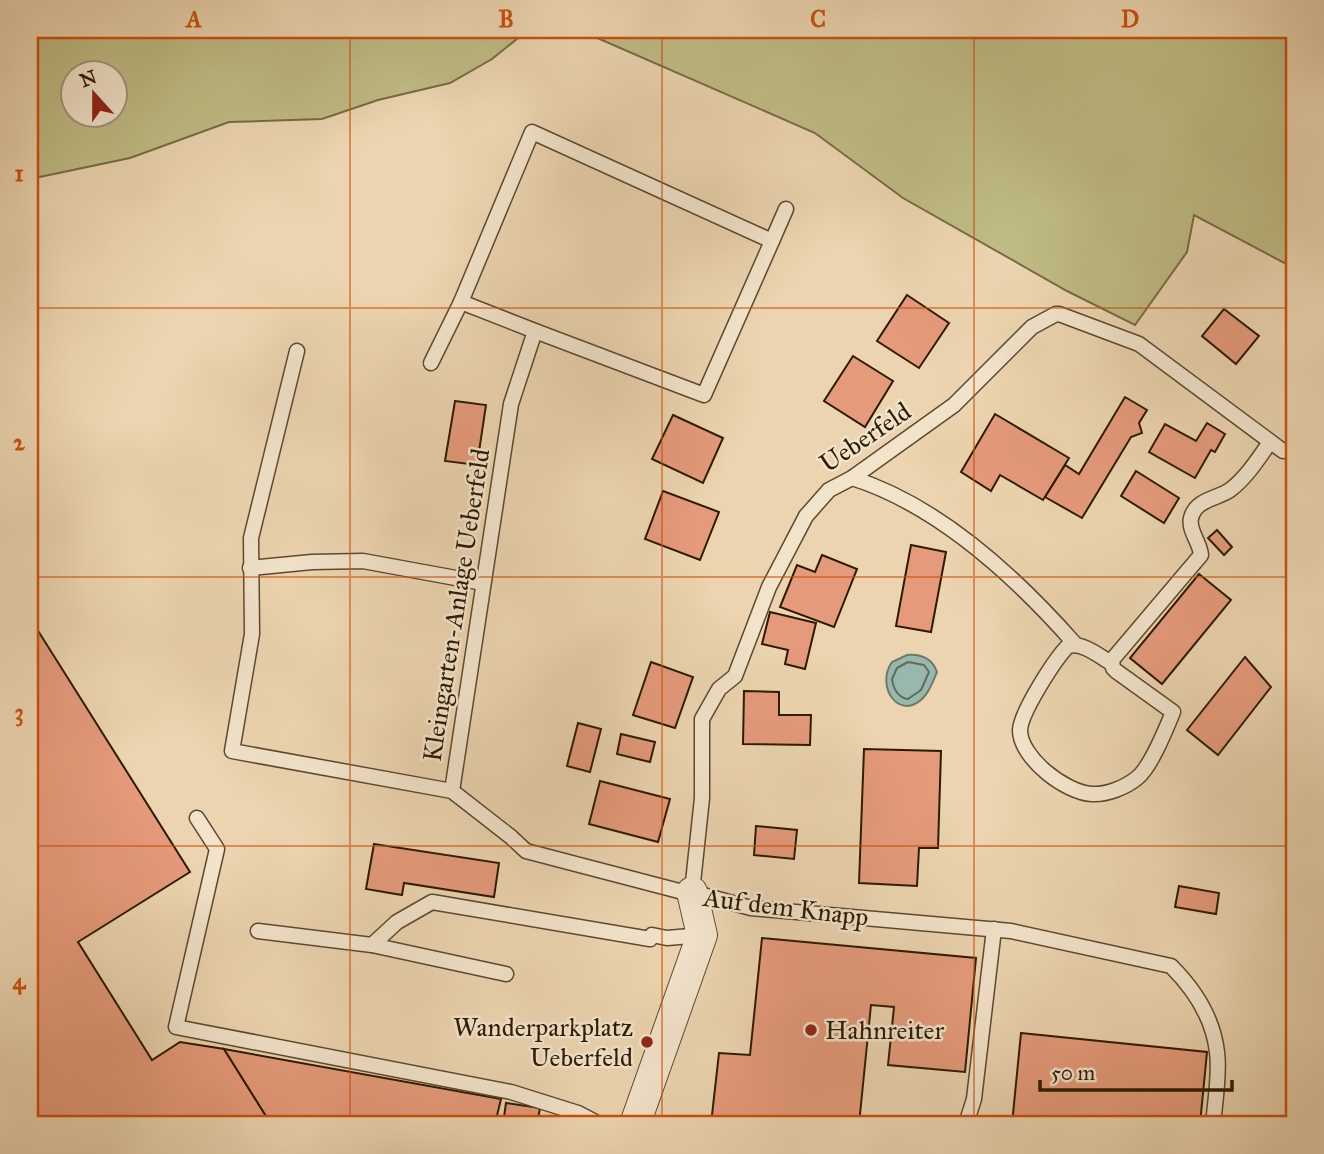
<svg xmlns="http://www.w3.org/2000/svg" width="1324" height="1154" font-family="'IM FELL Great Primer',serif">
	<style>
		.green { fill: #bfbb85; stroke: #766b44; stroke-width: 2; fill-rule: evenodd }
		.water { fill: #98b8ae; stroke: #6d796a; stroke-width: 2 }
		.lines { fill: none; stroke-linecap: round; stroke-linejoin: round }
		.shore { stroke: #626a58; stroke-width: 2 }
		.building { fill: #e59a7b; stroke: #2c1b03; stroke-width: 2 }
		.service-casing { stroke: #5c492e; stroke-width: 17 }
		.minor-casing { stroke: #5c492e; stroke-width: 32 }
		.service { stroke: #f2e3cb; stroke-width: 14 }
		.minor { stroke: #f2e3cb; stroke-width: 30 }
		.grid { fill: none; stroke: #cc500b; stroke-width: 2; stroke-opacity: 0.55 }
		.poi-dot { fill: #8f2418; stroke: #f2e3cb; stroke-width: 2.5 }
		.labels { text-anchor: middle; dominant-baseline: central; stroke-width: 5; stroke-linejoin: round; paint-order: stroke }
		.street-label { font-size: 26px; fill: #2c1b03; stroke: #f2e3cb }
		.poi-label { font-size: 26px; fill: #2c1b03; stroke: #f2e3cb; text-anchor: end }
		.neatline { fill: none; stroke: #cc500b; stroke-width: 2.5 }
		.grid-label { font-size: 23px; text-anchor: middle; font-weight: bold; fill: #cc500b }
	</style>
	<rect width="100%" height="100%" fill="#ebd4af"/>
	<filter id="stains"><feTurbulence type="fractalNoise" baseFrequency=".00286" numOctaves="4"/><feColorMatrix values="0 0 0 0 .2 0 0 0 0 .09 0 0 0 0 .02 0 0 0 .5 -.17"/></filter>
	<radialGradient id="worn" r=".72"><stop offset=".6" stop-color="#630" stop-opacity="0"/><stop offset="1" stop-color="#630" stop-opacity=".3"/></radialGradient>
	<g class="green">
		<path d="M30 30H528L492 59 450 83 378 100 322 119 229 122 130 158 30 179ZM74 74H116V116H74Z"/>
		<path d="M579 30H1294V268L1194 215 1187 252 1135 325 1067 291 903 198 815 133Z"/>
	</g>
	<path class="water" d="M907 655C921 654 932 658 937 672 933 681 930 691 923 698 899 722 875 686 892 662Z"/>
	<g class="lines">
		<path class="shore" d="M908 662 924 665 929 672 921 690 908 699C898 698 893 688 892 679L897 668Z"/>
	</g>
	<g class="building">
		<path d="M907 295 949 323 919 368 877 341Z"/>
		<path d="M1224 309 1259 336 1236 364 1202 336Z"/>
		<path d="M853 356 893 381 865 427 824 401Z"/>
		<path d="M1125 397 1147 410 1139 423 1142 433 1131 437 1082 518 1045 497 1065 465 1079 474Z"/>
		<path d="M455 401 486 405 477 465 445 461Z"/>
		<path d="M995 414 1069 458 1043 500 1000 475 991 491 961 472Z"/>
		<path d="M673 415 723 438 703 483 652 459Z"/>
		<path d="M1207 423 1225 434 1215 452 1211 450 1195 478 1149 452 1165 424 1196 441Z"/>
		<path d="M1136 471 1179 498 1164 523 1121 496Z"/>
		<path d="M663 491 719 512 700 560 645 539Z"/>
		<path d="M1217 530 1232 547 1224 555 1208 538Z"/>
		<path d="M911 545 946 552 931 632 896 626Z"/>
		<path d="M822 555 857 569 834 627 780 607 797 565 815 572Z"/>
		<path d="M1199 574 1231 600 1162 684 1130 658Z"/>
		<path d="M770 612 816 623 805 669 785 664 788 650 762 644Z"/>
		<path d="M30 618 190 872 78 942 152 1060 180 1042 224 1049 271 1124H30Z"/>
		<path d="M1245 657 1271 687 1218 755 1187 730Z"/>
		<path d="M651 662 693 677 675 728 633 715Z"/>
		<path d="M744 691 779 692V715H811L810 745 743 744Z"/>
		<path d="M578 723 601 729 590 772 567 766Z"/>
		<path d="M621 734 655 742 650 762 617 754Z"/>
		<path d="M864 749 941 751 938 848H919L917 886 859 883Z"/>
		<path d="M600 781 670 799 658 842 589 824Z"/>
		<path d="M756 826 797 830 794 859 754 855Z"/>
		<path d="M374 844 499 863 494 897 404 883 402 895 366 889Z"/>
		<path d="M1179 886 1219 893 1216 914 1175 907Z"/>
		<path d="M762 938 976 958 965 1072 888 1065 894 1007 871 1005 859 1124H711L719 1053 750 1055Z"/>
		<path d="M1021 1033 1207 1052 1200 1124H1012Z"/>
		<path d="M224 1049 501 1099 495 1124H271Z"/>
		<path d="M506 1103 540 1108 537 1124H503Z"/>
	</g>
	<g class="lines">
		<defs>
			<g id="service">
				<path d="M772 241 786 209"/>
				<path d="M535 331 461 302 532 132 772 241 704 395 535 331 511 404 452 791 511 837 526 851 679 891 692 892 751 908 1011 931 1171 966C1195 990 1213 1017 1217 1052 1220 1073 1215 1103 1213 1124"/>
				<path d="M297 351 251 538 252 634 232 751 452 791"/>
				<path d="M431 363 461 302"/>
				<path d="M852 478C938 505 1016 577 1075 644"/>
				<path d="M250 568 312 562 363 561 483 583"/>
				<path d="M1111 663C1099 656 1083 642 1068 646 1055 659 1021 712 1020 730 1020 758 1066 793 1092 794 1107 795 1126 787 1137 778 1151 767 1166 729 1173 712L1116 671 1113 668 1112 660 1201 555C1200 542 1188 530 1191 518 1196 499 1217 499 1230 490 1246 478 1259 458 1270 442"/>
				<path d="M197 818 217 849 176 1027 511 1092 578 1113 599 1124"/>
				<path d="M692 892 702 798V719L719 689 735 676 769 587 806 516 829 490 852 478 954 405 1032 327 1056 314H1059L1139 344 1283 451"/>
				<path d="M258 931 372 945 506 974"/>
				<path d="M372 945 397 922 432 902 650 939 652 935 667 938 702 935"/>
				<path d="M966 1124 974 1099 994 929"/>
			</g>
			<path id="minor" d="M635 1124 702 935 692 892"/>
		</defs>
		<use href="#service" class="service-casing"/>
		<use href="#minor" class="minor-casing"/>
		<use href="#service" class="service"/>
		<use href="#minor" class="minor"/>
	</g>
	<path class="grid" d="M350 30V1124M662 30V1124M974 30V1124M30 308H1294M30 577H1294M30 846H1294"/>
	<g class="poi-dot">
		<circle cx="811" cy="1030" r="7"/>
		<circle cx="647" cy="1042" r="7"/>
	</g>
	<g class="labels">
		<g class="street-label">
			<text transform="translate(865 437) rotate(-34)">Ueberfeld</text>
			<text transform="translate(456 605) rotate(-81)">Kleingarten-Anlage Ueberfeld</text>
			<text transform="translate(786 907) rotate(7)">Auf dem Knapp</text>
		</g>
		<g class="poi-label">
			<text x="633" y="1027">Wanderparkplatz<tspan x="633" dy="30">Ueberfeld</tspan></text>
			<text x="825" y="1030" text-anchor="start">Hahnreiter</text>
		</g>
	</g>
	<rect width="1324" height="1154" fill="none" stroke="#ebd4af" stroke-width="77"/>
	<g transform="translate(94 94) rotate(339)"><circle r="33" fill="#f2e3cb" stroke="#a3937b" stroke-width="2"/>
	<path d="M0-5L12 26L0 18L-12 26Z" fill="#8f2418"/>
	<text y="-10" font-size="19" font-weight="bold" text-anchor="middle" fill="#2c1b03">N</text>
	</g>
	<path d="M1040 1080v10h192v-10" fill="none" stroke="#2c1b03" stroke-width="3.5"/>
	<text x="1051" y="1080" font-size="21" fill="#2c1b03" stroke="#f2e3cb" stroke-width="5" paint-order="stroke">50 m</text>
	<rect x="38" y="38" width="1248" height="1078" class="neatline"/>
	<g class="grid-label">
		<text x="194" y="27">A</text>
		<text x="506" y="27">B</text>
		<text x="818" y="27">C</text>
		<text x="1130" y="27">D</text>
		<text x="19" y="181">1</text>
		<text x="19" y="450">2</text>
		<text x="19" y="720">3</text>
		<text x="19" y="989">4</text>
	</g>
	<rect width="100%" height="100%" filter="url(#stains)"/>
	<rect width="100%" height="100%" fill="url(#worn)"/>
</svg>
